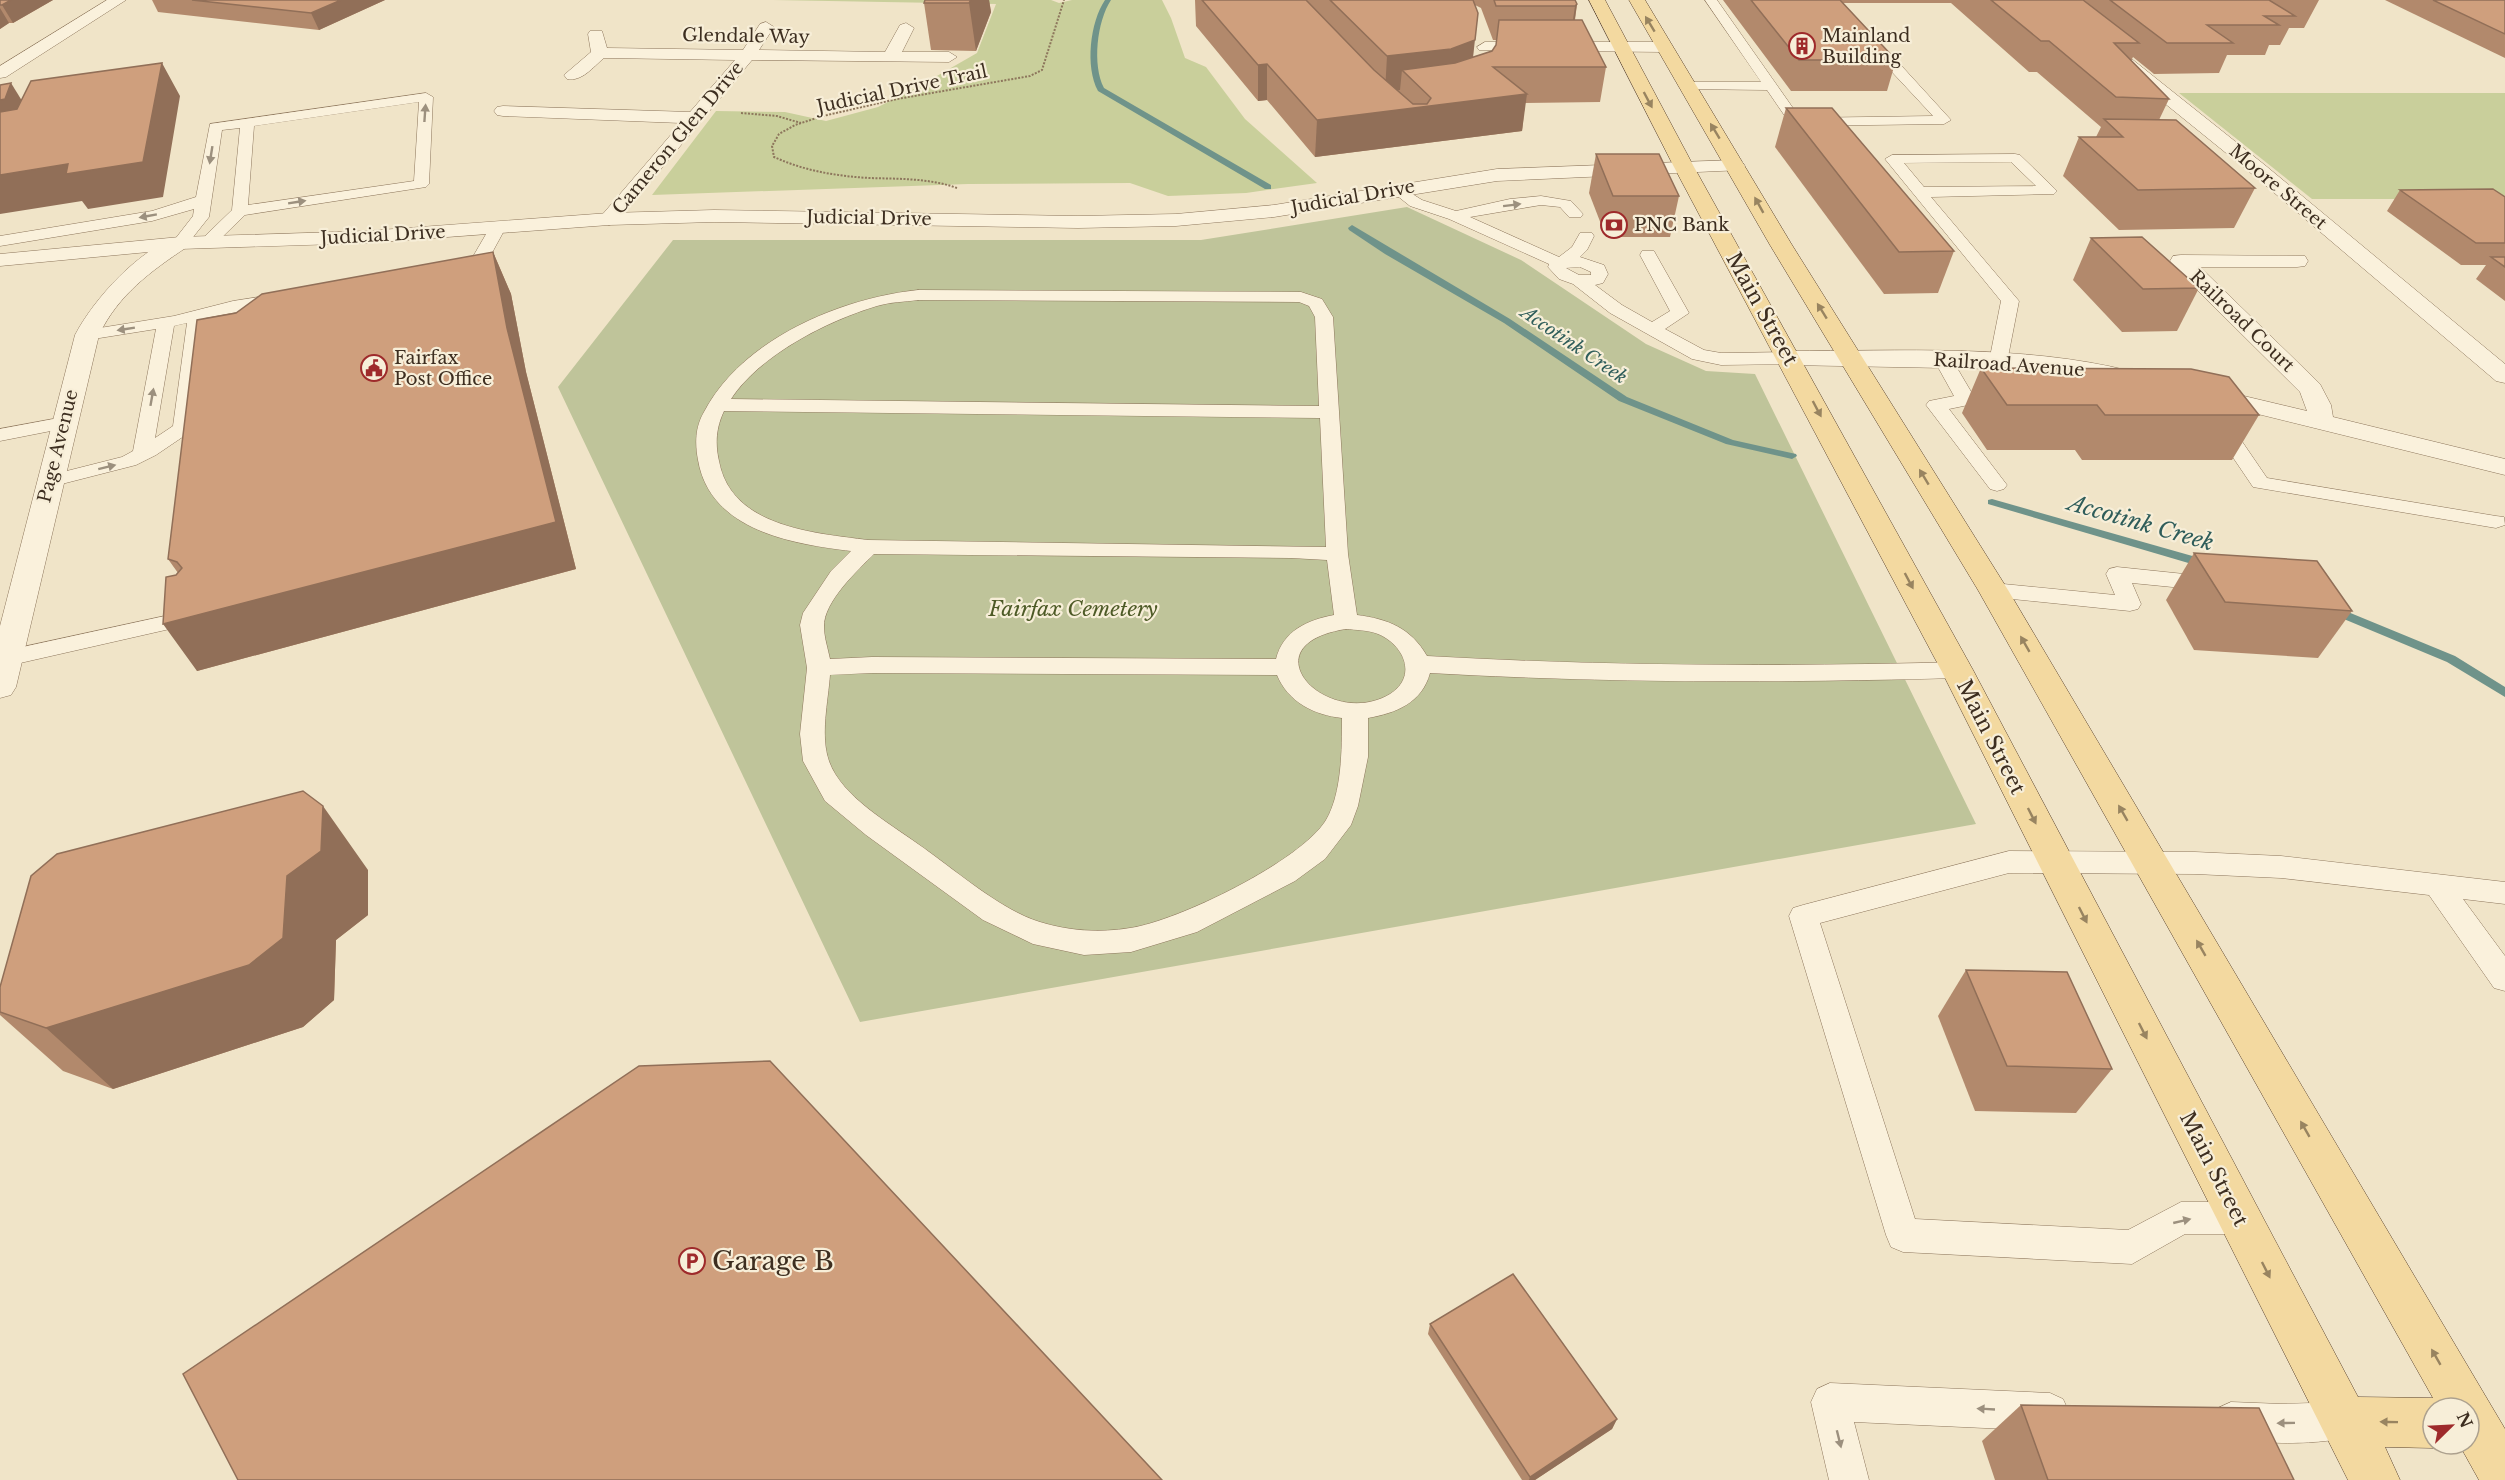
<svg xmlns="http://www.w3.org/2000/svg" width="2505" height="1480" font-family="'Libre Baskerville',serif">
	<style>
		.green { fill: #c9cf9b }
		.cemetery { fill: #bfc49a }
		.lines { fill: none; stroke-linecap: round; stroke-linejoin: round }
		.stream { fill: #6f938a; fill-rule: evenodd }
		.service-casing { stroke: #8d765c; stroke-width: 1 }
		.minor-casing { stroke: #8d765c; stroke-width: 1 }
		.tertiary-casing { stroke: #8d765c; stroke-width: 1 }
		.primary-casing { stroke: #5b4430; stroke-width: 1 }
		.path { stroke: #8d765c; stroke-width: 2; stroke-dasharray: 2 1.5; stroke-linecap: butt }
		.service { fill: #faf1dc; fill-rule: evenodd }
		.minor { fill: #faf1dc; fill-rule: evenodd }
		.tertiary { fill: #faf1dc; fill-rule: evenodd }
		.primary { fill: #f3d9a0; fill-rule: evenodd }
		.wall { fill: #b2896c; fill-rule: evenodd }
		.shaded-wall { fill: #916f58 }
		.building { fill: #cf9f7d; stroke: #916f58; stroke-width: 1.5 }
		.oneway { fill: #988460 }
		.oneway2 { fill: #9c907e }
		.labels { text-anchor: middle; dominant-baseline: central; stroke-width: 4.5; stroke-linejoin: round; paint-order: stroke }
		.far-street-label { font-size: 18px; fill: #3d2e20; stroke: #f7eed8 }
		.far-poi-label { font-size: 18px; fill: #3d2e20; stroke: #f7eed8; text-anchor: start }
		.far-water-label { font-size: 18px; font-style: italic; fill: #2f5d5a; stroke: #f7eed8 }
		.street-label { font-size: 21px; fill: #3d2e20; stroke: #f7eed8 }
		.park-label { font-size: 21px; font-style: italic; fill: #4d5a26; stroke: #f7eed8 }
		.water-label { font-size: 22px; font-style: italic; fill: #2f5d5a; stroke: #f7eed8 }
		.near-poi-label { font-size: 26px; fill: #3d2e20; stroke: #f7eed8; text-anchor: start }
	</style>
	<rect width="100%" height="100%" fill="#f0e4c8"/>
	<g class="green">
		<path d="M773 0H1051L1059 3 1072 0H1162L1171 18 1185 58 1206 67 1245 119 1317 183 1246 193 1168 196 1130 183 968 184 652 195 716 111 785 112 826 121 878 107 916 88 977 53 996 4Z"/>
		<path d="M2179 93H2505V199H2312Z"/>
	</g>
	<path class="cemetery" d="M1407 207 1521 260 1646 344 1706 371 1755 374 1976 824 860 1022 558 387 673 240H1201Z"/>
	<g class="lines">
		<g class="stream">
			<path d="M1105 0H1111C1097 21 1092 65 1104 88L1271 185V189H1265L1098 91C1085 67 1090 22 1105 0Z"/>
			<path d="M1352 225 1510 319 1627 397 1733 440 1796 454 1797 456 1792 459 1726 444 1619 401 1504 323 1385 254 1349 230 1348 228Z"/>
			<path d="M1992 499 2210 561 2212 564 2210 567H2202L1988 504V500Z"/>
			<path d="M2331 605 2455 656 2505 687V697L2447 662 2327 612 2325 609Z"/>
		</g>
		<defs>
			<g id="service">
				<path d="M1705 0H1717L1800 118 1933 116 1878 57 1877 54 1883 50 1888 51 1951 120 1944 124 1796 126 1791 125 1767 90 1683 89 1681 86 1683 83 1688 82H1761Z"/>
				<path d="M426 93 433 97 429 184 426 187 245 215 214 245H202L200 242 202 239 232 210 240 128 222 130 209 217 186 246 180 248 172 243 193 216 194 209 152 221 0 246V236L152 211 196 197 210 124ZM419 102 414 181 248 205 254 126Z"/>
				<path d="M2015 154 2020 155 2054 188 2057 191 2054 194 1931 197 2019 301 2007 362 2005 366H1991L1989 362 2001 301 1885 159 1892 155ZM2011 162 2036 186 1924 187 1904 163Z"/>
				<path d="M1398 185 1422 200 1456 211 1510 199 1541 196 1571 201 1583 214 1581 217H1569L1560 207 1541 205 1470 217 1559 257 1572 247 1580 233H1592L1594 236 1587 250 1580 257 1604 265 1608 274 1603 283 1595 285 1622 305 1652 322 1670 311 1640 255 1642 251H1654L1689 313 1665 329 1704 350 1721 353 1789 352 1796 354 1798 358 1796 362 1789 364 1721 365 1692 359 1610 313 1573 284 1559 279 1548 267 1549 264 1449 219 1410 206 1390 190ZM1580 267 1591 272V275H1579L1566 268Z"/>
				<path d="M497 224 505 229 475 284 472 288H460L457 284 489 229Z"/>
				<path d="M918 290 1301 292 1322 299 1333 317 1348 554 1357 615C1388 619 1411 628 1427 656 1603 666 1781 667 1957 662L1966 664 1969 670 1966 676 1957 678C1782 683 1605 683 1430 673 1422 703 1396 713 1368 718V757L1358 806 1351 825 1325 859 1295 881 1197 932 1131 952 1084 955 1033 944 983 920 866 835 825 801 803 761 800 734 807 668 800 625 803 613 831 571 851 551C793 544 710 531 698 460 695 444 695 427 704 412 742 339 841 298 918 290ZM918 300 1299 302 1309 306 1315 317 1319 406 731 399C760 355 827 321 877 306 890 302 904 302 918 300ZM724 411 1320 418 1326 547 868 540C814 533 731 527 719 461 715 443 716 428 724 411ZM874 554 1291 558 1327 560 1334 615C1307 620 1283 631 1276 659L872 657 830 659C828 649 824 637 824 627 823 602 858 570 874 554ZM1346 629C1356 630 1368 630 1378 634 1404 645 1418 676 1390 694 1328 731 1244 645 1346 629ZM872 673 1277 675C1288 702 1314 715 1342 718 1342 748 1342 793 1326 820 1301 861 1178 921 1130 928 1100 933 1069 931 1040 922 1000 910 953 868 918 844 889 823 841 796 829 761 820 736 828 702 830 675Z"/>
				<path d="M284 293 290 294 293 298 290 302 205 318 193 428 190 432 156 455 136 465 50 487 43 485 40 481 43 477 122 457 133 451 156 329 87 340 81 339 78 335 81 331 174 316 233 301ZM187 323 173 426 155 438 174 326Z"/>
				<path d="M1943 354 1950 356 1976 400 1973 404 1949 409 2007 485 2004 489 1997 491 1990 489 1926 405 1929 401 1954 396 1934 360 1936 356Z"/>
				<path d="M2219 416 2226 418 2267 478 2496 516 2504 517 2505 525 2496 528 2253 487 2209 422 2212 418Z"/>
				<path d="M64 417 71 419 74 423 71 427 0 441V429Z"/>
				<path d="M2117 567 2213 577 2221 579 2224 584 2221 589 2213 591 2132 583 2141 604 2138 609 2130 611 1993 597 1985 595 1982 590 1985 585 1993 583 2115 595 2106 574 2109 569Z"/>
				<path d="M197 609 205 611 209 616 205 621 7 666 0 664V652Z"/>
				<path d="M2009 851 2195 852 2281 856 2505 882V904L2463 899 2505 956V991L2494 988 2429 895 2281 878 2195 874 2009 873 1820 923 1915 1219 2128 1230 2181 1202H2240L2252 1206 2257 1218 2252 1230 2240 1234H2185L2132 1264 1903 1252 1891 1247 1886 1235 1789 916 1793 908 1803 905Z"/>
				<path d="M1830 1383 2050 1393 2063 1399 2069 1412 2063 1425 2050 1431 1854 1422 1869 1480H1829L1811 1402 1817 1389Z"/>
				<path d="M2231 1402 2282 1404 2344 1402 2357 1408 2363 1421 2357 1434C2330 1446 2245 1446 2218 1434L2212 1421 2218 1408Z"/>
			</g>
			<g id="minor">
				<path d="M107 0H126L6 77 0 78V66Z"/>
				<path d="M766 22 774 27 759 50 885 52 900 25 906 23 914 28 902 52H949L957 57 949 62 752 60 616 223 609 225 602 223 599 219 602 215 681 123 503 116 497 115 494 111 497 107 503 106 690 112 735 60 604 58C593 67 582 82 567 79L564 75 591 52 588 34 590 31H602L607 48 743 50 760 24Z"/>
				<path d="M1485 42H1664L1672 47 1664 52 1479 50 1477 47Z"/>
				<path d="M2127 59 2133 60 2266 166 2505 364V383L2496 381 2252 174 2121 68 2119 64 2121 60Z"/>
				<path d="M180 237 187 239 191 243 187 247C151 271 118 295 99 335L16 687 11 695 0 698V626L75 335C93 300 141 246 180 237Z"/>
				<path d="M2181 255 2305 256 2308 261 2305 266 2297 267H2200L2320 384 2331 405 2333 417 2505 459V475L2197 399 2194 394 2197 389 2206 387 2307 411 2300 392 2173 266 2170 261 2173 256Z"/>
				<path d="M1789 351C1898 351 2023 344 2130 371L2133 376 2130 381 2121 383 2080 376 1997 369 1789 365 1781 363 1777 358 1781 353Z"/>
			</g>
			<path id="tertiary" d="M1735 160 1742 162 1745 166 1742 170 1497 181 1274 217 1176 226 1078 228 714 222 609 225 367 243 180 249 0 266V254L180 237 367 231 609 213 714 210 1078 216 1176 214 1274 205 1497 169Z"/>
			<path id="primary" d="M1589 0H1605L1694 167 1973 670 2358 1397 2433 1398 1978 590 1770 245 1629 0H1645L1792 245 2008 590 2486 1397 2505 1429V1480H2479L2459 1444H2469V1408H2433V1444H2442L2433 1448 2385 1447 2400 1480H2348L1941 670 1674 167Z"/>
		</defs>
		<use href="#service" class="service-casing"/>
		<use href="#minor" class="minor-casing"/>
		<use href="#tertiary" class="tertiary-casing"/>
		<use href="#primary" class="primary-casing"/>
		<g class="path">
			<path d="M741 113 777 116 801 123"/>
			<path d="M957 188C929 178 899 179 869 178 836 176 805 171 774 157L772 146 779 134 795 125 823 116 897 99 1030 76 1042 70 1064 0"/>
		</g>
		<use href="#service" class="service"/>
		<use href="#minor" class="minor"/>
		<use href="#tertiary" class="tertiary"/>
		<use href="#primary" class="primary"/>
	</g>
	<g class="wall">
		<path d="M0 0H53L13 23H9L0 29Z"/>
		<path d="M152 0H385L319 30 158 12Z"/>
		<path d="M989 0 991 12 976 51 931 50 924 3Z"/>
		<path d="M1195 0H1575L1577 4 1575 20 1606 67 1600 102 1525 103 1522 131 1315 157 1267 100 1258 101 1196 26ZM1475 5 1481 8 1493 40H1497L1496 45 1492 51 1473 57Z"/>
		<path d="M1723 0H2319L2304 28H2289L2280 45H2269L2265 55H2227L2219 73 2154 74 2133 57 2131 61 2169 99 2159 120 2255 188 2234 228 2119 230 2063 176 2079 137H2096L2101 127 2037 72H2029L1951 3H1843L1896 60 1887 91H1791Z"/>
		<path d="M2385 0H2505V58Z"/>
		<path d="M1786 108 1954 251 1938 293 1884 294 1775 147Z"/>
		<path d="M1596 154 1679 196 1670 237H1606L1589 193Z"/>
		<path d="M2400 190 2505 197V301L2476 279 2486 265H2461L2387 211Z"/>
		<path d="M2091 238 2199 288 2177 331 2122 332 2073 280Z"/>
		<path d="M493 252 511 294 526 372 576 569 197 671 176 575 178 573 168 559 236 313Z"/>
		<path d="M1981 368 2259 415 2232 460H2082L2075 450H1987L1962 413Z"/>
		<path d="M2194 553 2352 611 2318 658 2194 650 2166 600Z"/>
		<path d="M368 870V915L336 940 334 1000 303 1027 113 1089 63 1071 0 1015V987Z"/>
		<path d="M1966 970 2112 1069 2076 1113 1975 1111 1938 1016Z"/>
		<path d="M1430 1324 1617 1419 1612 1429 1535 1480H1522L1428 1334Z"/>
		<path d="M2021 1405 2294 1480H1995L1982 1441Z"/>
	</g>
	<g class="shaded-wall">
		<path d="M11 0H53L13 23 2 5Z"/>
		<path d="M341 0H385L319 30 311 13Z"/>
		<path d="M971 0H989L991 12 976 51 969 3Z"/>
		<path d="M1577 4 1572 38 1570 40 1575 6Z"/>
		<path d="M0 8 9 23 0 29Z"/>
		<path d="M1478 13 1471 75 1402 70 1400 90 1385 92 1387 56Z"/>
		<path d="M162 63 180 96 163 197 88 209 82 201 0 214V175Z"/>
		<path d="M1267 64V100L1258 101V65Z"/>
		<path d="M11 83 32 117 0 137V100Z"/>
		<path d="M1527 94 1522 131 1315 157 1317 120Z"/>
		<path d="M493 252 511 294 526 372 576 569 197 671 163 624Z"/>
		<path d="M323 806 368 870V915L336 940 334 1000 303 1027 113 1089 46 1028 287 876Z"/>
		<path d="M1617 1419 1612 1429 1535 1480H1529L1530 1477Z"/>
	</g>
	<g class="building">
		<path d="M0 0H11L2 5H0Z"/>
		<path d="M192 0H341L311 13Z"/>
		<path d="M925 0H971L969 3H924Z"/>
		<path d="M1202 0H1306L1374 70 1413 104H1427L1431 98 1402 70 1455 63 1492 51 1496 45 1499 20H1582L1606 67H1493L1527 94 1317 120 1267 64 1258 65Z"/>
		<path d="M1330 0H1473L1478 13 1475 40 1451 49 1387 56Z"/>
		<path d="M1494 0H1575L1577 4 1575 6H1496Z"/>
		<path d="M1751 0H1840L1896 60H1799Z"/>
		<path d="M1991 0H2083L2139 43H2114L2169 99 2116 97 2049 41H2041Z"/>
		<path d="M2110 0H2269L2295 16H2264L2279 25H2207L2233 43H2167Z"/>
		<path d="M2433 0H2505V34Z"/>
		<path d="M162 63 143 162 66 174 68 164 0 175V112L17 109 31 81Z"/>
		<path d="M11 83 5 99 0 100V85Z"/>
		<path d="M1786 108H1832L1954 251 1899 252Z"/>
		<path d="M2104 119 2176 120 2255 188 2138 190 2079 137H2123Z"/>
		<path d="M1596 154H1659L1679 196H1613Z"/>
		<path d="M2493 189 2505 197V243H2476L2400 190Z"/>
		<path d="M2142 237 2199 288 2143 289 2091 238Z"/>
		<path d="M493 252 507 328 556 522 163 624 166 577 176 575 182 568 177 562 168 559 197 320 236 313 262 294Z"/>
		<path d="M2491 257H2505V267Z"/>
		<path d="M1981 368 2191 369 2229 377 2259 415H2105L2097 405H2007Z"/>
		<path d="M2194 553 2317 561 2352 611 2225 602Z"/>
		<path d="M303 791 323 806 321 851 287 876 283 938 249 965 46 1028 0 1012V987L31 876 57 854Z"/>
		<path d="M1966 970 2067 972 2112 1069 2007 1066Z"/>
		<path d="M770 1061 1162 1480H238L183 1374 639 1066Z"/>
		<path d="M1513 1274 1617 1419 1530 1477 1430 1324Z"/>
		<path d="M2021 1405 2259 1408 2294 1480H2048Z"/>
	</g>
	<defs><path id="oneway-solid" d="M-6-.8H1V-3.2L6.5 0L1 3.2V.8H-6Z" transform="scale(1.5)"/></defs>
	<g class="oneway">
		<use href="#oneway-solid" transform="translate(1650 24) rotate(-121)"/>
		<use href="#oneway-solid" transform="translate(1648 100) rotate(62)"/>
		<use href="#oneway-solid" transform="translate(1715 131) rotate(-121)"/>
		<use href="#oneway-solid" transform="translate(1759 205) rotate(-119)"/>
		<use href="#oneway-solid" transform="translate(1822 311) rotate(-122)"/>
		<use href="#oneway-solid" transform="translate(1817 409) rotate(62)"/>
		<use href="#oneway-solid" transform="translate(1924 477) rotate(-121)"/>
		<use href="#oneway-solid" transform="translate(1909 581) rotate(62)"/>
		<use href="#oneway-solid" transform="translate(2025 644) rotate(-120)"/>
		<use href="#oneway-solid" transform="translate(2123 813) rotate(-120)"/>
		<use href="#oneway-solid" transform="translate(2032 816) rotate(63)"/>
		<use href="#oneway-solid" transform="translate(2083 915) rotate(63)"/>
		<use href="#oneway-solid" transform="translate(2201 948) rotate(-120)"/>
		<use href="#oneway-solid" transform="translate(2143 1031) rotate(63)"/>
		<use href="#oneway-solid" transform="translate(2305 1129) rotate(-120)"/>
		<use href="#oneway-solid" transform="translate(2266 1270) rotate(63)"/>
		<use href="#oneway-solid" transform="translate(2436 1357) rotate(-120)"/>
		<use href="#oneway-solid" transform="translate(2389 1422) rotate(-179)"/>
	</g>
	<g class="oneway2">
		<use href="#oneway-solid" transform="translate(425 113) rotate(-86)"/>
		<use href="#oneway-solid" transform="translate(211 155) rotate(99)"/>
		<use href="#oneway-solid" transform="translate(297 202) rotate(-9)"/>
		<use href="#oneway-solid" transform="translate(1512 205) rotate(-7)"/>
		<use href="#oneway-solid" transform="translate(148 216) rotate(170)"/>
		<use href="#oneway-solid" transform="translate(126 329) rotate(171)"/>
		<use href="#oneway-solid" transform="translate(152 397) rotate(-80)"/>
		<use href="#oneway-solid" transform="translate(107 467) rotate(-14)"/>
		<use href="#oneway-solid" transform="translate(2182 1221) rotate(-13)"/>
		<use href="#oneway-solid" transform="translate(1986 1409) rotate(-177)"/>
		<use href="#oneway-solid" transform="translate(2286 1423) rotate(179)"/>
		<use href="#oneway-solid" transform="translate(1839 1439) rotate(76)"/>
	</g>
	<defs>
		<symbol id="building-ring" viewBox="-11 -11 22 22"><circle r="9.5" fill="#f7eed8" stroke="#9e2a2b" stroke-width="1.5"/><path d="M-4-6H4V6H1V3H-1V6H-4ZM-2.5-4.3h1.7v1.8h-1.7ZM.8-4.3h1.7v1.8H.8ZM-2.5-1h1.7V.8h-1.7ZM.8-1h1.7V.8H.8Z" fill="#9e2a2b"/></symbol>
		<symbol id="bank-ring" viewBox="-11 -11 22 22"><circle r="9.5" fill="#f7eed8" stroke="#9e2a2b" stroke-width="1.5"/><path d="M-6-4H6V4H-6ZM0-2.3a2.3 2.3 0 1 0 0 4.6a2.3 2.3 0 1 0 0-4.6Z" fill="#9e2a2b"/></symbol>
		<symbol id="civic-ring" viewBox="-11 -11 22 22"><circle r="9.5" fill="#f7eed8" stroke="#9e2a2b" stroke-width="1.5"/><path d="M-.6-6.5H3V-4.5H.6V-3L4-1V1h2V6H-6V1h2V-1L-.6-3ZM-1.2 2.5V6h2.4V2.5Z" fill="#9e2a2b"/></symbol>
		<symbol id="parking-ring" viewBox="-11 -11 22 22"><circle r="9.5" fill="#f7eed8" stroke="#9e2a2b" stroke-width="1.5"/><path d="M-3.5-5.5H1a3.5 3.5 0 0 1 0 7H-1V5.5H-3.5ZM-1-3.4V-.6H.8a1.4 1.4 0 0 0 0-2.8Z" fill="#9e2a2b"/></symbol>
	</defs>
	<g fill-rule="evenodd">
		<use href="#building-ring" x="1787" y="31" width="30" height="30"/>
		<use href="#bank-ring" x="1599" y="210" width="30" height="30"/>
		<use href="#civic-ring" x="359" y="353" width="30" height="30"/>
		<use href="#parking-ring" x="677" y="1246" width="30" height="30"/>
	</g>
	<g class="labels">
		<g class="far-street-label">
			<text transform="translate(746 36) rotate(1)">Glendale Way</text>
			<text transform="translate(902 89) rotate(-12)">Judicial Drive Trail</text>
			<text transform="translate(678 138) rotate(-50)">Cameron Glen Drive</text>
			<text transform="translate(2278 187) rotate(40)">Moore Street</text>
			<text transform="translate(1353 197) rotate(-10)">Judicial Drive</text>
			<text transform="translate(869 218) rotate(1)">Judicial Drive</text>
			<text transform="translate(383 235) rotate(-3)">Judicial Drive</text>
			<text transform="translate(2242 321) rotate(44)">Railroad Court</text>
			<text transform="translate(2009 365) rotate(4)">Railroad Avenue</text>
			<text transform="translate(58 446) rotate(-76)">Page Avenue</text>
		</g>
		<g class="far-poi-label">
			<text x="1822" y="36">Mainland<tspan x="1822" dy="21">Building</tspan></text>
			<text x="1634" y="225">PNC Bank</text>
			<text x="394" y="358">Fairfax<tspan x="394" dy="21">Post Office</tspan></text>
		</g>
		<g class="far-water-label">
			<text transform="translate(1574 345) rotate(34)">Accotink Creek</text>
		</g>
		<g class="street-label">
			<text transform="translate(1762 309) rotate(61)">Main Street</text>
			<text transform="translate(1991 737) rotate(63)">Main Street</text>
			<text transform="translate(2214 1169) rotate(63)">Main Street</text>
		</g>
		<g class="park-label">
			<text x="1073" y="609">Fairfax Cemetery</text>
		</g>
		<g class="water-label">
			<text transform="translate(2141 523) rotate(16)">Accotink Creek</text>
		</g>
		<g class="near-poi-label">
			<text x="712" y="1261">Garage B</text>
		</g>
	</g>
	<g transform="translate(2451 1426) rotate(66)"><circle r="28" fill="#f7eed8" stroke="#ada18e" stroke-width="1.5"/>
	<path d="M0-4.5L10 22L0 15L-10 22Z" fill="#9e2a2b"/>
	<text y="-9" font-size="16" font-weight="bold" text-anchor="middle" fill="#3d2e20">N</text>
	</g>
</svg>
